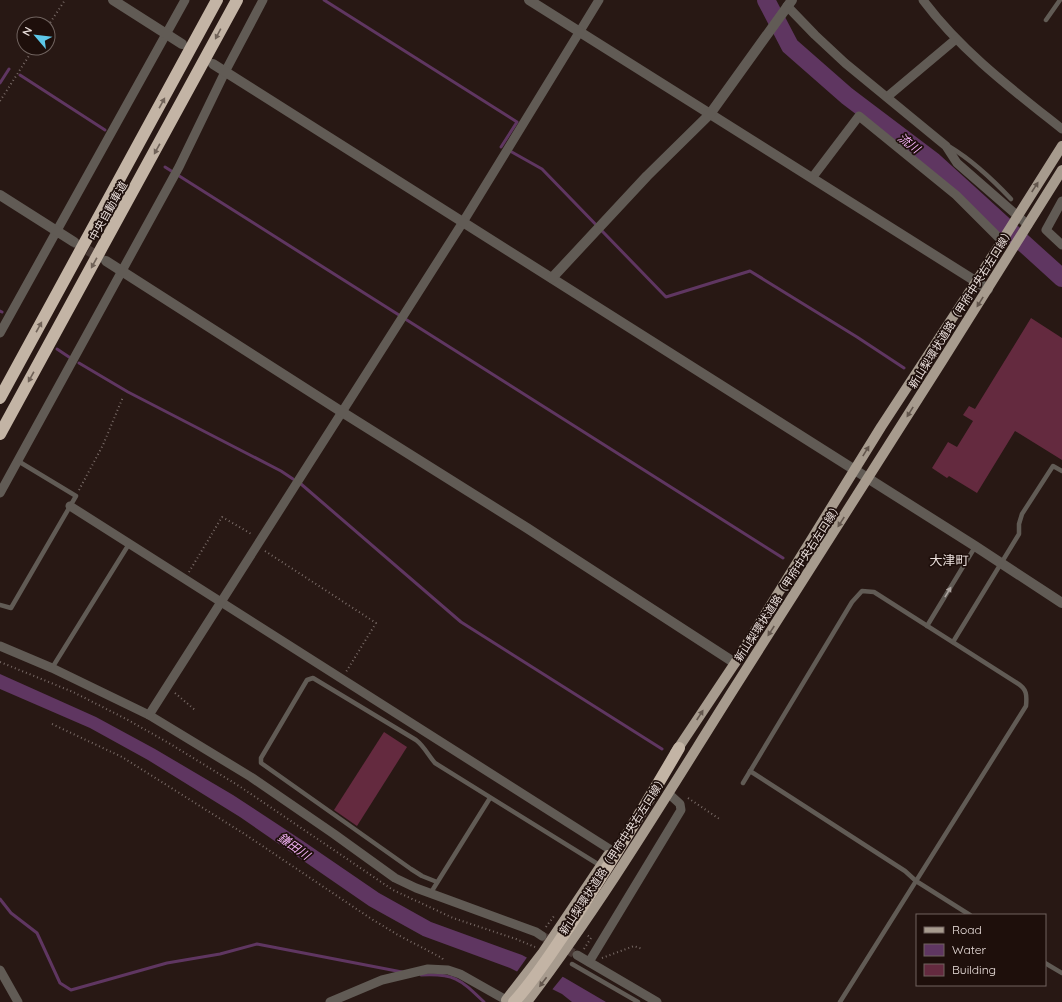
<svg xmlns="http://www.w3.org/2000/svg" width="1062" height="1002" font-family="Quicksand,'Noto Sans JP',sans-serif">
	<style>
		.water { fill: #5f3661 }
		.pier { fill: #281814 }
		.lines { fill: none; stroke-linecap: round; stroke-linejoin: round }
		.stream { stroke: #5f3661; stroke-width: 3 }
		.river { stroke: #5f3661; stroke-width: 18 }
		.building { fill: #642a3f }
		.minor-tunnel { stroke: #453632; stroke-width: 9; stroke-dasharray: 9 4.5; stroke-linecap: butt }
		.tertiary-tunnel { stroke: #453632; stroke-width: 10; stroke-dasharray: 10 5; stroke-linecap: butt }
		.path { stroke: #796b67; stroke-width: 2; stroke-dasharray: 1 3; stroke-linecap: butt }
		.service { stroke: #615b55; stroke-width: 4.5 }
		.minor { stroke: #615b55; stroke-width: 9 }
		.tertiary { stroke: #615b55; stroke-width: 10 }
		.primary { stroke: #a79b8e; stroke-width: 10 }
		.motorway { stroke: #c3b4a5; stroke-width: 12 }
		.oneway { fill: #706258 }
		.oneway2 { fill: #62554c }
		.oneway3 { fill: #ada4a0 }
		.labels { text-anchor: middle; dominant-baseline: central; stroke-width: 3.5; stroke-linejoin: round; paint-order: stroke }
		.street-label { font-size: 11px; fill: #ebe0dd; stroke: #1e0f0b }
		.water-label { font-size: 12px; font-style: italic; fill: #f4b2f7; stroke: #1e0f0b }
		.quarter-label { font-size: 13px; fill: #ebe0dd; stroke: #1e0f0b }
	</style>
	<rect width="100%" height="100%" fill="#281814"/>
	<path class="water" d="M0 674 96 717 155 749 233 795 303 841 379 893 431 922 522 955 565 978 606 1002H572L562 994 510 968 423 936 369 906 240 817 148 760 90 728 0 689Z"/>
	<path class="pier" d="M528 956 564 975 551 991 516 973Z"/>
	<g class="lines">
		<g class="stream">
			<path d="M324 0 517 122 501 147"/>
			<path d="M20 75 105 130"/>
			<path d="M0 83 9 69"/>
			<path d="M510 151 542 169 666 297 750 271 857 337 904 368"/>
			<path d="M165 167 783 558"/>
			<path d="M0 311 2 312"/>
			<path d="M57 349 69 357"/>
			<path d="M79 363 128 392 281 471 293 479"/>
			<path d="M301 484 461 622 662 749"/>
			<path d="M0 899 11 913 37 933 60 983 71 990 167 963 220 954 257 944 402 972"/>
			<path d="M421 975C455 973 461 980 484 1002"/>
		</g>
		<path class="river" d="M766 0 790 46 847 96 933 161 1062 278"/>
	</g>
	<g class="building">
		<path d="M1031 318 1062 338V460L1015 431 977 493 949 476 947 478 932 468 948 442 957 447 973 421 963 415 969 406 975 409Z"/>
		<path d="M384 732 407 747 357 826 334 810Z"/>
	</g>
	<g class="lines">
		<path class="minor-tunnel" d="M542 936 577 955"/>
		<path class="tertiary-tunnel" d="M75 243 103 259"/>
		<g class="path">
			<path d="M48 26 65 0"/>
			<path d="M0 101 34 48"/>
			<path d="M79 490 103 445 123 397"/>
			<path d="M265 551 376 623 346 672"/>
			<path d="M189 572 222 517 253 535"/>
			<path d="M0 662 73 692 128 720 167 742 239 786 393 890 453 918 516 939 535 947"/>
			<path d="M175 693 195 710"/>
			<path d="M52 724 122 757 246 835 370 918 398 935 442 958 444 961"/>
			<path d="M688 798 721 820"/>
			<path d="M546 927 554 916"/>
			<path d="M584 949 591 938 587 935"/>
			<path d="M602 958 634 946 642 949"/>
		</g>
		<g class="service">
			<path d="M1046 20 1060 0"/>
			<path d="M950 147C970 159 994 181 1011 199"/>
			<path d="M0 605 11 608 76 496 18 461"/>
			<path d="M927 626 975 547"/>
			<path d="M953 642 1019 534V524L1022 514 1053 466 1062 471"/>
			<path d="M52 668 129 544"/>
			<path d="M750 771 905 871 916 881 970 915"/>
			<path d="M743 783 852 602 862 591 874 592 1017 683C1027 689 1027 695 1026 706L840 1002"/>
			<path d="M437 882 422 876 411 869 261 763V758L307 680 313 678 416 740C424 746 428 755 435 763L601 866"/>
			<path d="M430 894 490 798"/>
			<path d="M1045 963 1062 973"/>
			<path d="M572 964 638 1002"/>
		</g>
		<g class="minor">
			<path d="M923 0C961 51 1013 90 1062 129"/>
			<path d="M787 6 815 35 845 63 946 146 957 163 1028 225"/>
			<path d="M887 97 956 39"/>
			<path d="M812 178 859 116 956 195 1002 241"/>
			<path d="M1062 201 1046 230 1062 245"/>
			<path d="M0 333 185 0"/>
			<path d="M0 493 179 167 225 72 263 0"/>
			<path d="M70 506 611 850"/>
			<path d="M0 646 52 668 149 715 251 777 334 834 395 878 416 888 536 932 542 936"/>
			<path d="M149 715 463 222 599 0"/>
			<path d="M577 955 657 1002"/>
			<path d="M589 962 681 810 680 804 668 793"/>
			<path d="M0 970 18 1002"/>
			<path d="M330 1002 382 980 428 969 448 970 460 974 506 1000"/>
		</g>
		<g class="tertiary">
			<path d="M113 0 182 44"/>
			<path d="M529 0 988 289"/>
			<path d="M213 64 975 546 1062 603"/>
			<path d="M0 195 74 242"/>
			<path d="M106 261 342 412 527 528 735 663"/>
			<path d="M552 278 647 176 710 114 792 0"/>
		</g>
		<g class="primary">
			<path d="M675 753 735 663 881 427 976 282 1062 146"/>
			<path d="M506 1000 543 952 608 855"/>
			<path d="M527 1002C603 902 668 793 735 687 845 515 954 343 1062 170"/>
		</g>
		<g class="motorway">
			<path d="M0 398 217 0"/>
			<path d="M0 434 237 0"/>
			<path d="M514 1002C536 978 553 950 571 924 609 866 644 808 679 748"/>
		</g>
	</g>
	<defs><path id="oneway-solid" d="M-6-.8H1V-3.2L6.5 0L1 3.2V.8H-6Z"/></defs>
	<g class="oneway">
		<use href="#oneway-solid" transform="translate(218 34) rotate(118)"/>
		<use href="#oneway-solid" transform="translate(162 103) rotate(-61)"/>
		<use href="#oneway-solid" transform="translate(157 149) rotate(119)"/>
		<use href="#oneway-solid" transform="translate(94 263) rotate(119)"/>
		<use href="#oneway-solid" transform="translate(39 327) rotate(-61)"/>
		<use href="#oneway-solid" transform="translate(31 377) rotate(119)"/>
	</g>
	<g class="oneway2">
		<use href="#oneway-solid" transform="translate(1035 187) rotate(-57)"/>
		<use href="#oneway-solid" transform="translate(980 302) rotate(122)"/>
		<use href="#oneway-solid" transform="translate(910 412) rotate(122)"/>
		<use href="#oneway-solid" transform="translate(866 451) rotate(-58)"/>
		<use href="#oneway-solid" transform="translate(841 522) rotate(123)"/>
		<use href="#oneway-solid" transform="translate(771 631) rotate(123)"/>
		<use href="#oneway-solid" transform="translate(700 715) rotate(-57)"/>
		<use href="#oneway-solid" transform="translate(543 982) rotate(127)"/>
	</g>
	<use class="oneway3" href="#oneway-solid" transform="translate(948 592) rotate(-59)"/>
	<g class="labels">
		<g class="street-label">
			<text transform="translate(108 211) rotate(-61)">中央自動車道</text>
			<text transform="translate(961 308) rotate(-58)">新山梨環状道路（甲府中央右左口線）</text>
			<text transform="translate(788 582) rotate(-57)">新山梨環状道路（甲府中央右左口線）</text>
			<text transform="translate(613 855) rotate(-57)">新山梨環状道路（甲府中央右左口線）</text>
		</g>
		<g class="water-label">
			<text transform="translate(909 143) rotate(37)">流川</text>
			<text transform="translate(294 846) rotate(35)">鎌田川</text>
		</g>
		<g class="quarter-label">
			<text x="949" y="560">大津町</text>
		</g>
	</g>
	<rect x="916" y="914" width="130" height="72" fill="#1e0f0b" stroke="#70635f"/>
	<rect x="924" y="927" width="20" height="6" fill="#a79b8e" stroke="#70635f"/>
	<text x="952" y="934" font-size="12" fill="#ebe0dd">Road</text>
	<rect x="924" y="944" width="20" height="12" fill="#5f3661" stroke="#70635f"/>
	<text x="952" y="954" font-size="12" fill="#ebe0dd">Water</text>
	<rect x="924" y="964" width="20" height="12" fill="#642a3f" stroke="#70635f"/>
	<text x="952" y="974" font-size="12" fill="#ebe0dd">Building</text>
	<g transform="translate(36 36) rotate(298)"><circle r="19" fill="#1e0f0b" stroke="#70635f"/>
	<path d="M0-3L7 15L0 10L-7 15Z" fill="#5dc7e8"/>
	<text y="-6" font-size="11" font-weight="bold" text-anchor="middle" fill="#ebe0dd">N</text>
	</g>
</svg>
